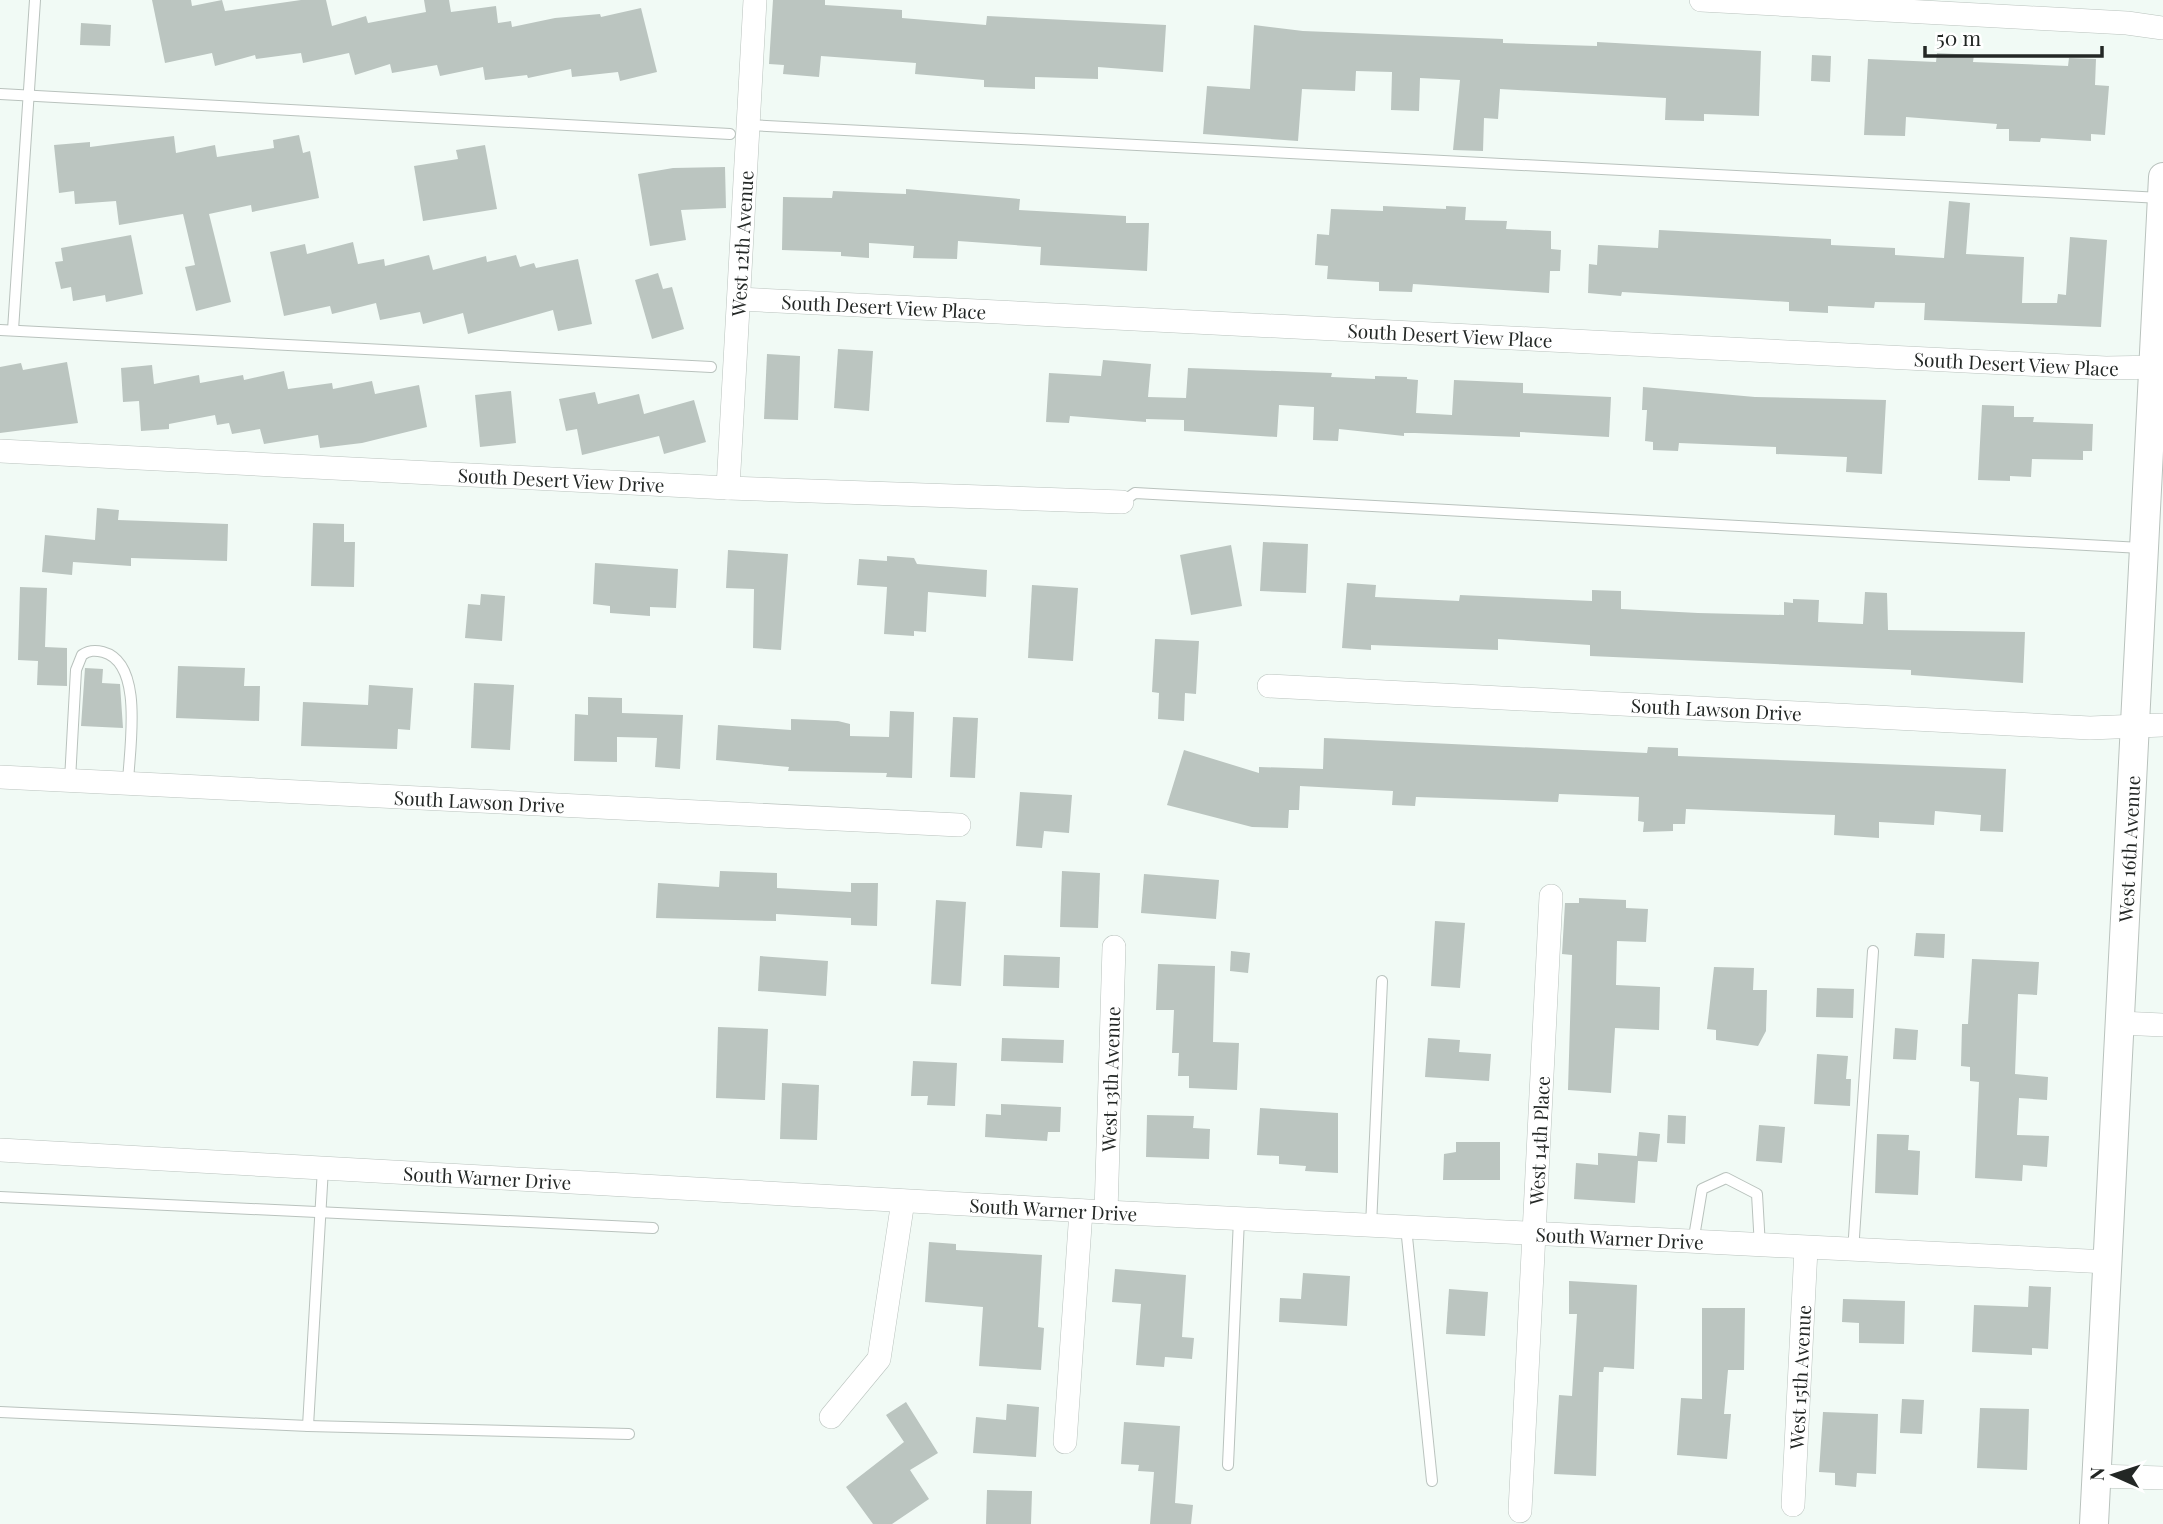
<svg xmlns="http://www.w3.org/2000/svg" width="2163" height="1524" font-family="'Playfair Display',serif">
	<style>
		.building { fill: #bbc5c0 }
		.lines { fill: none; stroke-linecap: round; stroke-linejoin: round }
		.service-casing { stroke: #b9c2bd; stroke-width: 12 }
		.minor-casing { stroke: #b9c2bd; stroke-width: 24 }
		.tertiary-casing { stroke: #b9c2bd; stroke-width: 30 }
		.service { stroke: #fff; stroke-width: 10 }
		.minor { stroke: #fff; stroke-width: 23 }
		.tertiary { stroke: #fff; stroke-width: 28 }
		.labels { text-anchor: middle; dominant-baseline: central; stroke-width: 5; stroke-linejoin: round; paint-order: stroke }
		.street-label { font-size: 19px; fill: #232725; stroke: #fff }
	</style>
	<rect width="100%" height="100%" fill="#f1faf5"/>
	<g class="building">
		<path d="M152 0H191L192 6 222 0 225 11 301 0H326L332 26 366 16 368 23 426 12 424 0H449L451 12 496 6 498 23 511 21 512 27 555 18 600 14 601 17 641 8 657 72 620 81 618 72 572 77 571 69 528 78 527 75 485 80 483 67 440 76 437 65 392 73 390 64 355 75 349 53 303 63 301 53 256 59 255 55 215 66 212 53 165 63Z"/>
		<path d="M773 0H825V5L902 10V18L986 25 987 16 1166 25 1163 72 1098 67V79L1035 77V89L984 87V80L915 74 916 63 821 56 819 77 783 74 784 65 769 64Z"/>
		<path d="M81 23 111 25 110 46 80 45Z"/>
		<path d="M1254 25 1303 31 1503 39V43L1597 46V42L1761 51 1759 116 1704 114V121L1665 120 1666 98 1500 89 1498 119 1484 118 1483 151 1453 150 1460 80 1420 78 1419 111 1391 110 1392 72 1356 71 1355 91 1302 89 1298 141 1203 134 1207 86 1250 89Z"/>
		<path d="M1937 53 1974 55 1973 62 2068 66 2069 58 2096 59 2095 85 2109 86 2105 135 2091 134V141L2041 138 2040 142 2009 141V129H1996L1997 124 1906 117 1905 136 1864 135 1868 59 1936 62Z"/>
		<path d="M1812 55 1831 56 1830 82 1811 81Z"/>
		<path d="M299 135 303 153 310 151 319 198 252 212 251 205 209 214 231 302 196 311 185 267 195 265 183 214 119 225 116 201 75 204 74 191 59 193 54 145 90 142V147L174 136 176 153 215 145 217 157 274 148 273 140Z"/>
		<path d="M485 145 497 209 423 221 414 166 458 159 456 150Z"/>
		<path d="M725 167 726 208 681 210 686 240 650 246 638 174 673 168Z"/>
		<path d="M906 189 1020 199 1019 210 1126 216V223H1149L1147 271 1040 265 1041 247 958 241 957 259 913 258 914 246 869 243V258L841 256V252L782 250 783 197 832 198 833 191 906 194Z"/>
		<path d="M1949 201 1970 203 1966 254 2024 257 2022 303H2057L2058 294 2066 295 2070 237 2107 240 2101 327 1924 320 1925 303 1875 302 1874 308 1828 306V313L1789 311V302L1622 292 1621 296 1588 293 1589 264 1597 265 1598 245 1658 248 1659 230 1831 239V245L1895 248V255L1944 258Z"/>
		<path d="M1383 206 1446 209V206L1466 207 1465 220 1507 221 1506 229 1551 231V249L1561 250 1560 271H1550L1549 293 1413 284 1412 292 1379 291V282L1327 279 1328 266 1315 265 1317 234 1329 235 1331 209 1383 211Z"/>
		<path d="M131 235 143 294 106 302 105 295 73 301 71 287 61 289 55 262 63 261 61 248Z"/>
		<path d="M353 242 358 264 384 259 385 266 429 255 433 270 486 256 487 262 516 255 520 267 534 263 536 268 578 259 592 324 558 331 553 310 468 334 463 313 423 324 420 312 380 320 376 303 332 314 330 306 284 316 270 252 305 244 307 254Z"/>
		<path d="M658 273 663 289 672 287 684 329 652 339 635 280Z"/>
		<path d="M838 349 873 351 869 411 834 408Z"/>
		<path d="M767 354 800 356 798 420 764 419Z"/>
		<path d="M1103 360 1151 364 1148 397 1186 398 1188 368 1332 373 1331 377 1375 379V376L1407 377V379L1418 380 1416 413 1452 415 1454 380 1523 383V393L1611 397 1609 437 1520 432V437L1415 433H1404V436L1339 429 1338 441 1313 440 1314 407 1279 405 1277 437 1184 431V420L1146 419V422L1070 416 1069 423 1046 422 1049 373 1101 376Z"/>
		<path d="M67 362 78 423 0 433V367L21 363 23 370Z"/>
		<path d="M152 365 154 384 199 375 200 383 243 375 244 380 284 371 288 389 332 383 333 389 372 381 375 394 419 385 427 427 362 443 320 448 318 435 264 444 260 429 232 434 229 423 217 425 215 415 169 424V429L141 431 139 401 123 402 121 368Z"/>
		<path d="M1643 387 1755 397 1886 400 1882 474 1846 472 1847 457 1776 454V447L1679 443 1678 451 1653 450V442L1645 441 1647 410H1642Z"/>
		<path d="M511 391 516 443 480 447 475 395Z"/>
		<path d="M595 392 598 404 639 394 644 414 694 400 706 442 664 454 659 436 582 455 577 429 566 431 559 399Z"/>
		<path d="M1982 405 2014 406V417H2034L2033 422 2093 424 2092 451H2083V460L2032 459 2031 477 2010 476V481L1978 480Z"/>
		<path d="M97 508 119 510 118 520 228 524 227 561 131 558V566L73 562 72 575 42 572 45 535 95 540Z"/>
		<path d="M313 523 344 524V542H355L354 587 311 586Z"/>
		<path d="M1263 542 1308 544 1306 593 1260 591Z"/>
		<path d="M1231 545 1242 606 1191 615 1180 555Z"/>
		<path d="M728 550 788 554 781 650 753 648 754 589 726 588Z"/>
		<path d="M887 556 914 558 917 564 987 570 986 597 928 592 926 632 914 631V636L884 634 887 587 857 585 859 559 887 561Z"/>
		<path d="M595 563 678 569 676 608 650 607V616L610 613V606L593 604Z"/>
		<path d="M1347 583 1376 585 1375 597 1459 601 1460 595 1592 601V590L1621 591V609L1698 613 1784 615V602L1793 603V599L1819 600 1818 622 1863 624 1865 592 1887 593 1888 630 2025 632 2023 683 1911 675V670L1590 656V645L1498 639V650L1371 645V650L1342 648Z"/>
		<path d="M1032 585 1078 588 1073 661 1028 658Z"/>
		<path d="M20 587 47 588 45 647 67 648V686L37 685 38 661 18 660Z"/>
		<path d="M481 594 505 596 502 641 465 638 468 604 480 605Z"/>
		<path d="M1155 639 1199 641 1196 694 1185 693 1184 721 1158 719 1159 693 1152 692Z"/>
		<path d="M178 666 245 668 244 686H260L259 721 176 718Z"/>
		<path d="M85 668 103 669 102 683 120 684 123 728 81 726Z"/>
		<path d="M474 683 514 685 510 750 471 748Z"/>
		<path d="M369 685 413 688 410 730 398 729 397 749 301 746 303 702 368 705Z"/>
		<path d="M588 697 622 698V713L683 715 680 769 655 767 657 738 617 737V762L574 761 575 714 588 715Z"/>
		<path d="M890 711 914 712 912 778 886 777 887 773 788 771 789 767 716 760 718 725 791 730V719L838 721 850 724V736L889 737Z"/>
		<path d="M953 717 978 718 975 778 950 777Z"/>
		<path d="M1324 738 1647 753 1648 747 1678 748V756L2006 769 2003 832 1980 831 1981 815 1935 811 1934 825 1879 822V838L1834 835 1835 815 1686 809 1685 824H1673V831L1643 832 1644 822 1638 821 1639 797 1559 794 1558 802 1416 797 1415 806 1392 805 1393 791 1300 786 1299 810H1289L1288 828 1252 827 1167 805 1184 750 1259 773V767L1323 769Z"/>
		<path d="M1020 792 1072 795 1069 833 1044 831 1042 848 1016 846Z"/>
		<path d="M720 871 777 873V888L851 892V883H878L877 926 851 925V918L776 914V921L656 918 658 883 719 887Z"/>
		<path d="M1062 871 1100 873 1098 928 1060 927Z"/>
		<path d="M1144 874 1219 880 1216 919 1141 913Z"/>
		<path d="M1579 898 1626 900V908L1648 909 1646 942 1617 941 1616 985 1660 987 1659 1030 1615 1028 1611 1093 1568 1090 1572 955 1562 954 1565 903H1579Z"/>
		<path d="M936 900 966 902 961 986 931 984Z"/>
		<path d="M1435 921 1465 923 1460 988 1431 986Z"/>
		<path d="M1916 933 1945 934 1944 958 1914 956Z"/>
		<path d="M1231 951 1250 953 1248 973 1230 971Z"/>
		<path d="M1004 955 1060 957 1059 988 1003 986Z"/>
		<path d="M760 956 828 961 826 996 758 991Z"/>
		<path d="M1972 959 2039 962 2037 995 2018 994 2015 1074 2048 1077 2047 1100 2019 1098 2017 1135 2049 1136 2047 1167 2023 1165 2022 1181 1975 1178 1979 1082 1970 1081V1067L1961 1066 1962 1024H1968Z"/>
		<path d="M1158 964 1215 966 1213 1042 1239 1043 1237 1090 1189 1088V1076H1178L1179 1053H1172L1174 1010H1156Z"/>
		<path d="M1714 967 1754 968 1753 990H1767L1766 1031 1758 1046 1716 1040V1030L1707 1029Z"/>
		<path d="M1817 988 1854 989 1853 1018 1816 1017Z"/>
		<path d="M718 1027 768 1029 765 1100 716 1098Z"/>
		<path d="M1895 1028 1918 1030 1916 1060 1893 1059Z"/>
		<path d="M1002 1038 1064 1040 1063 1063 1001 1061Z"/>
		<path d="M1428 1038 1460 1040 1459 1052 1491 1054 1489 1081 1425 1077Z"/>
		<path d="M1817 1054 1848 1056 1846 1079H1851L1850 1106 1814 1104Z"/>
		<path d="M913 1061 957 1063 955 1106 927 1105 928 1096H911Z"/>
		<path d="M782 1083 819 1085 817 1140 780 1139Z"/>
		<path d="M1001 1104 1061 1107 1060 1132H1048L1047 1141 985 1137 986 1114 1001 1115Z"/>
		<path d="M1260 1108 1338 1113V1173L1305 1171 1306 1166 1279 1164V1156L1257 1155Z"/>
		<path d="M1147 1115 1194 1116 1193 1128 1210 1129 1209 1159 1146 1157Z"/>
		<path d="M1668 1115 1686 1116 1685 1144 1667 1143Z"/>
		<path d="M1759 1125 1785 1127 1782 1163 1756 1161Z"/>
		<path d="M1639 1132 1660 1134 1657 1162 1638 1161 1635 1203 1574 1199 1576 1163 1598 1165V1153L1637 1156Z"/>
		<path d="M1877 1134 1909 1135 1908 1150 1920 1151 1918 1195 1875 1193Z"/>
		<path d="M1456 1142H1500V1180H1443L1444 1154 1456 1152Z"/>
		<path d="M929 1242 956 1244V1250L1042 1255 1038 1327 1044 1328 1041 1370 979 1366 983 1307 925 1302Z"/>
		<path d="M1115 1269 1186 1275 1182 1337 1194 1338 1192 1359 1165 1357 1164 1367 1136 1365 1141 1304 1112 1302Z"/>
		<path d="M1303 1273 1350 1276 1347 1326 1279 1322 1280 1298 1301 1299Z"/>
		<path d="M1569 1281 1637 1285 1634 1369 1604 1367 1603 1372H1599L1596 1476 1554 1474 1559 1395 1572 1396 1577 1314H1569Z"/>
		<path d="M2029 1286 2051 1287 2048 1349 2032 1348V1355L1972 1352 1974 1305 2028 1307Z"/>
		<path d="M1449 1289 1488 1292 1485 1336 1446 1334Z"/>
		<path d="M1843 1299 1905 1301 1904 1344 1859 1343V1323L1842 1322Z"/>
		<path d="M1702 1308H1745L1744 1370H1728L1724 1414H1731L1727 1459 1677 1455 1681 1398 1702 1399Z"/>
		<path d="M1902 1399 1924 1400 1922 1434 1900 1433Z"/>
		<path d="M906 1402 938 1453 910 1470 929 1499 892 1524H873L846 1487 904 1442 886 1415Z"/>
		<path d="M1007 1404 1039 1407 1036 1457 973 1453 976 1417 1006 1420Z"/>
		<path d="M1980 1408 2029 1409 2027 1470 1977 1468Z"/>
		<path d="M1823 1412 1878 1414 1876 1474 1857 1473 1856 1487 1835 1485V1473L1819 1472Z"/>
		<path d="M1124 1422 1180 1426 1175 1503 1193 1505 1191 1524H1150L1154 1472 1138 1471 1139 1465 1121 1464Z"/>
		<path d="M987 1490 1032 1491 1031 1524H986Z"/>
	</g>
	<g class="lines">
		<defs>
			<g id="service">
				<path d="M0 94 730 134"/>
				<path d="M748 125 2161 198"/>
				<path d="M0 330 711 367"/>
				<path d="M13 330 35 0"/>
				<path d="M1122 502 1135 493 2141 548"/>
				<path d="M70 780 76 670 82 655C89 650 95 650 103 652 145 663 129 750 128 783"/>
				<path d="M0 1197 653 1228"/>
				<path d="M1371 1226 1382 981"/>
				<path d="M1406 1227 1432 1481"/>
				<path d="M1693 1243 1702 1189 1726 1178 1757 1194 1760 1247"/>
				<path d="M1853 1252 1873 951"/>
				<path d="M0 1412 308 1426 629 1434"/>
				<path d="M308 1426 323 1168"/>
				<path d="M1228 1465 1239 1219"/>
			</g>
			<g id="minor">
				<path d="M1701 0 2127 23 2163 28"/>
				<path id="s1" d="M739 299 2106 368 2163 367"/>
				<path id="s2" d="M0 451 728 488 1122 502"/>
				<path id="s3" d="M728 488 755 0"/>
				<path id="s4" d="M1269 686 2090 728 2163 725"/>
				<path id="s5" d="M0 777 959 825"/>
				<path d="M2120 1023 2163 1025"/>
				<path id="s6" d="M0 1150 1106 1212 2108 1262"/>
				<path id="s7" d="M1106 1212 1114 947"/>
				<path d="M831 1417 879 1359 903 1201"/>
				<path d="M1065 1442 1081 1211"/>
				<path d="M2097 1476 2163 1478"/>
				<path id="s8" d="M1793 1505 1806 1249"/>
				<path id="s9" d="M1520 1511 1551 896"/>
			</g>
			<g id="tertiary">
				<path id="s10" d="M2094 1524 2163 177"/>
			</g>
		</defs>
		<use href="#service" class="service-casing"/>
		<use href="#minor" class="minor-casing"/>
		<use href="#tertiary" class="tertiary-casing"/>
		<use href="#service" class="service"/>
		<use href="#minor" class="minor"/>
		<use href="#tertiary" class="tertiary"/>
	</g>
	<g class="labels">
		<g class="street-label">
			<text stroke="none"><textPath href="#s3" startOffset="245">West 12th Avenue</textPath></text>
			<text stroke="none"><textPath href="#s1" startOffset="145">South Desert View Place</textPath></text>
			<text stroke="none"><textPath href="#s1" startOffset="712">South Desert View Place</textPath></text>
			<text stroke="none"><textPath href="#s1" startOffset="1279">South Desert View Place</textPath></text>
			<text stroke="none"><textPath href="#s2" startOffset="562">South Desert View Drive</textPath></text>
			<text stroke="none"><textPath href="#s4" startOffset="448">South Lawson Drive</textPath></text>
			<text stroke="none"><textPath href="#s5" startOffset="480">South Lawson Drive</textPath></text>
			<text stroke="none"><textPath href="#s10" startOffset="676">West 16th Avenue</textPath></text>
			<text stroke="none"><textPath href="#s7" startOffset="133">West 13th Avenue</textPath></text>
			<text stroke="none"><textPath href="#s9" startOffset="371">West 14th Place</textPath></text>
			<text stroke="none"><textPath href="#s6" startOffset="488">South Warner Drive</textPath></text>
			<text stroke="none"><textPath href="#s6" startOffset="1055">South Warner Drive</textPath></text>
			<text stroke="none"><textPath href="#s6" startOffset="1622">South Warner Drive</textPath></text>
			<text stroke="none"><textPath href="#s8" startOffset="128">West 15th Avenue</textPath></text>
		</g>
	</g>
	<g transform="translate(2114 1475) rotate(273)" stroke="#ffffff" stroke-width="5" paint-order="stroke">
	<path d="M0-5L12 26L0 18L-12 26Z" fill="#232725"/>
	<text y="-10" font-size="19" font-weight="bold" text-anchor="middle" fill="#232725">N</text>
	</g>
	<path d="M1925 46v10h177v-10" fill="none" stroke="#232725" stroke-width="3.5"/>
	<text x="1936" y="46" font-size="21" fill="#232725" stroke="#ffffff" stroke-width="5" paint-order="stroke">50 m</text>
</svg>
